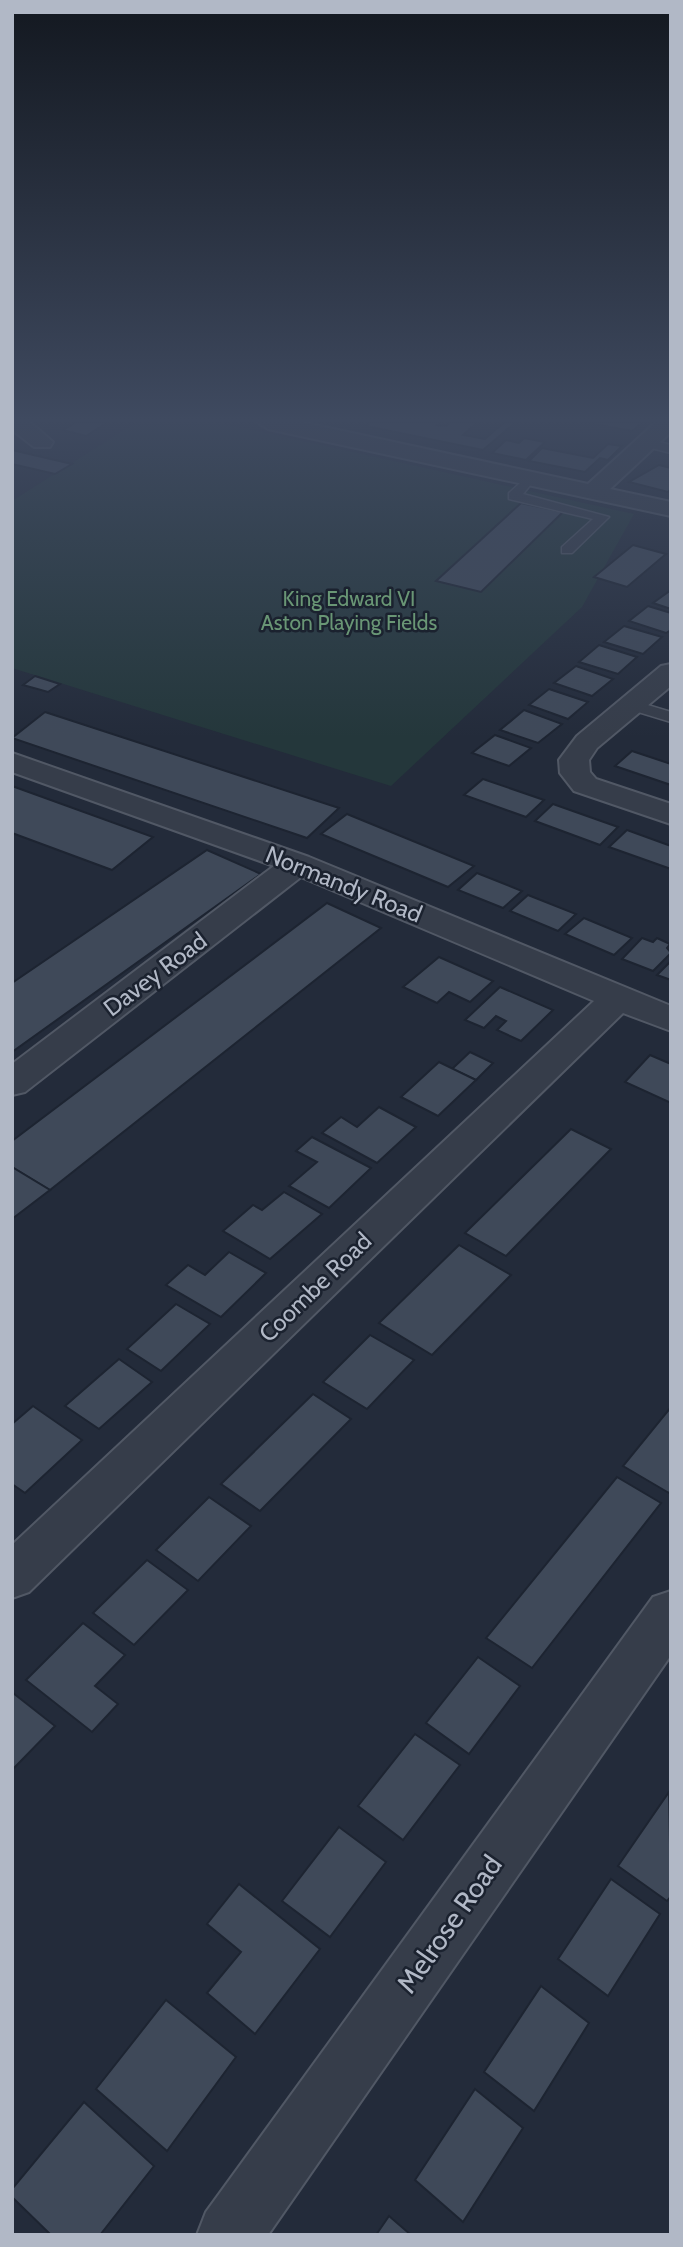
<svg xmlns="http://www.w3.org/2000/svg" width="683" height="2247" font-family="Cabin,sans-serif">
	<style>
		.green { fill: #24373b }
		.building { fill: #3f4959; stroke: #1d2431; stroke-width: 2 }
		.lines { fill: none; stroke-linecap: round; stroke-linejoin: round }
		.service-casing { stroke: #515865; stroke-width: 3 }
		.minor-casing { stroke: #515865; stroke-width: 4 }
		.service { fill: #363d4a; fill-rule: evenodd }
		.minor { fill: #363d4a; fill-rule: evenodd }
		.labels { text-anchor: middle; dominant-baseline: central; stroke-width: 5; stroke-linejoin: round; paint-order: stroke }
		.far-park-label { font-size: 21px; fill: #699675; stroke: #1b222f }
		.street-label { font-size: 24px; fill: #b1b8c6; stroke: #1b222f }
		.near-street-label { font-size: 28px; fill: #b1b8c6; stroke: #1b222f }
	</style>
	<rect width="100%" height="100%" fill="#232b3a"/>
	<path class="green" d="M137 422H216L634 514 582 607 391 786 12 668V501Z"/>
	<g class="building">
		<path d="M76 422H108L86 436 63 430Z"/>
		<path d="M371 422H440L437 425 446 426 450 422H478L463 435 485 439 504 422H516L483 450 366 426Z"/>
		<path d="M584 422H643L632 431Z"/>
		<path d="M524 438 545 442 526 460 492 453 506 440 519 443Z"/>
		<path d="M608 444 622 446 608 460 600 458 585 472 529 461 542 448 593 458Z"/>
		<path d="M12 450 72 464 55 474 12 464Z"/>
		<path d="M659 465 671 468V489L668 492 629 482Z"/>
		<path d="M521 503 563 512 481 592 436 581Z"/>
		<path d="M633 545 666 554 627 587 594 577Z"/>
		<path d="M671 590V609L653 603Z"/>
		<path d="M648 606 671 613V630L666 633 629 621Z"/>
		<path d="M624 626 662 637 643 654 604 642Z"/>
		<path d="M599 645 637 657 618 674 579 662Z"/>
		<path d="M576 666 613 679 592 696 554 683Z"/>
		<path d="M35 676 60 684 48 692 23 685Z"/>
		<path d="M549 689 588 702 568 719 529 705Z"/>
		<path d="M524 710 562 724 538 743 500 730Z"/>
		<path d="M45 712 339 808 307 838 12 738Z"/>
		<path d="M495 735 531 748 509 766 472 753Z"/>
		<path d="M632 751 671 764V785L615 766Z"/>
		<path d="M483 779 544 800 526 817 464 795Z"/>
		<path d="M12 786 153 837 112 870 12 833Z"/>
		<path d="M553 804 618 827 600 845 535 821Z"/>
		<path d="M347 814 474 866 448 887 321 834Z"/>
		<path d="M627 830 671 846V869L609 847Z"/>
		<path d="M207 850 261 874 12 1052V983Z"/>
		<path d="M477 873 522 891 503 908 458 890Z"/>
		<path d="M528 895 576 914 558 931 510 911Z"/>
		<path d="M327 903 381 928 50 1190 12 1167V1141Z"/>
		<path d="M584 918 632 938 614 955 565 934Z"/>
		<path d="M642 938 653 942 657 938 670 944 667 948 671 953 653 971 622 959Z"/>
		<path d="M439 957 493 981 470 1002 449 992 437 1003 403 987Z"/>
		<path d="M671 961V980L657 975Z"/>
		<path d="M500 987 553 1010 521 1041 497 1030 506 1021 496 1016 484 1028 465 1020Z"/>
		<path d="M470 1052 493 1063 476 1080 452 1069Z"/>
		<path d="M650 1055 671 1064V1103L625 1082Z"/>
		<path d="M439 1062 476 1080 438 1116 401 1097Z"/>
		<path d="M379 1107 416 1127 377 1163 322 1133 341 1117 357 1127Z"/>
		<path d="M571 1129 611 1149 506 1256 465 1233Z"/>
		<path d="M312 1137 371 1168 329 1208 289 1186 317 1162 296 1151Z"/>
		<path d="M12 1167 50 1190 12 1219Z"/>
		<path d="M284 1192 322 1214 270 1259 223 1231 253 1205 262 1210Z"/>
		<path d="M459 1245 511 1275 432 1355 379 1323Z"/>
		<path d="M229 1252 266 1273 221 1317 166 1285 188 1265 205 1275Z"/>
		<path d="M176 1304 210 1324 161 1371 127 1349Z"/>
		<path d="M370 1335 414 1360 367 1409 323 1382Z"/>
		<path d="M119 1359 152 1382 99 1429 65 1406Z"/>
		<path d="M313 1394 351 1419 260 1511 221 1484Z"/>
		<path d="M33 1406 82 1440 25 1493 12 1484V1424Z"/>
		<path d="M671 1407V1490L669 1493 623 1466Z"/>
		<path d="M617 1477 661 1503 532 1668 486 1638Z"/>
		<path d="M209 1497 251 1526 198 1581 156 1550Z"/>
		<path d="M147 1560 188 1590 134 1645 93 1613Z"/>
		<path d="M83 1623 125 1655 95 1686 118 1704 92 1732 26 1680Z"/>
		<path d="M478 1657 520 1686 469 1754 426 1723Z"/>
		<path d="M13 1693 55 1726 12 1770V1694Z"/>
		<path d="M415 1734 460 1765 403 1840 358 1806Z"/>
		<path d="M669 1792 671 1896 667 1901 618 1866Z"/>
		<path d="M339 1827 386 1862 330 1937 282 1901Z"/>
		<path d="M611 1879 660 1914 608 1996 558 1959Z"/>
		<path d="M239 1884 320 1949 255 2034 207 1993 241 1952 207 1924Z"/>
		<path d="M541 1986 589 2023 534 2111 484 2072Z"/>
		<path d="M166 2000 236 2057 167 2151 96 2089Z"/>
		<path d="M475 2089 523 2128 463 2222 415 2180Z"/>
		<path d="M84 2102 154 2166 100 2235H51L12 2197V2189Z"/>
		<path d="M389 2216 411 2235H376Z"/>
	</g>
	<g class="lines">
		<defs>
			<g id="service">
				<path d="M647 439 671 445V453L643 446V440Z"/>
				<path d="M530 474 536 478 523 494 609 517 572 553H562V547L593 519 509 499V493Z"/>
				<path d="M631 700 671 712V722L625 708V702Z"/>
			</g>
			<g id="minor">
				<path d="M12 422H30L53 442 50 447H34L12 430Z"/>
				<path d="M257 422H301L588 484 656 422H671V432L610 489 671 502V516L268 429Z"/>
				<path d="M671 664V686L597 748 589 760 590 772 596 779 671 804V824L574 791 560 773 559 760 577 736 661 666Z"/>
				<path d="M12 753 309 857 671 1006V1031L623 1013 29 1592 12 1598V1545L594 1001 301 877 25 1092 12 1095V1064L274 866 12 772Z"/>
				<path d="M671 1591V1655L268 2235H197L206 2212 653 1597Z"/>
			</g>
		</defs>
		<use href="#service" class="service-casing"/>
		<use href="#minor" class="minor-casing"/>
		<use href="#service" class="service"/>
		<use href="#minor" class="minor"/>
	</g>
	<linearGradient id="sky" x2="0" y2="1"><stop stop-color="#131820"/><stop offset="0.57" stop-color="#3f4a60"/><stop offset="1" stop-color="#3f4a60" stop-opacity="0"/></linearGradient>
	<rect width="683" height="737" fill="url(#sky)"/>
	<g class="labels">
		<g class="far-park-label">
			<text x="349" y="598">King Edward VI<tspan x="349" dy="24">Aston Playing Fields</tspan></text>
		</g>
		<g class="street-label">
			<text transform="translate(344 884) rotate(22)">Normandy Road</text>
			<text transform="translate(155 974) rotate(-37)">Davey Road</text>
			<text transform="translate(315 1287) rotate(-44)">Coombe Road</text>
		</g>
		<g class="near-street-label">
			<text transform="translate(449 1924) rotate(-55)">Melrose Road</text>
		</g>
	</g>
	<rect width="683" height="2247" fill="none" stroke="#b1b8c6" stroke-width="28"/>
</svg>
